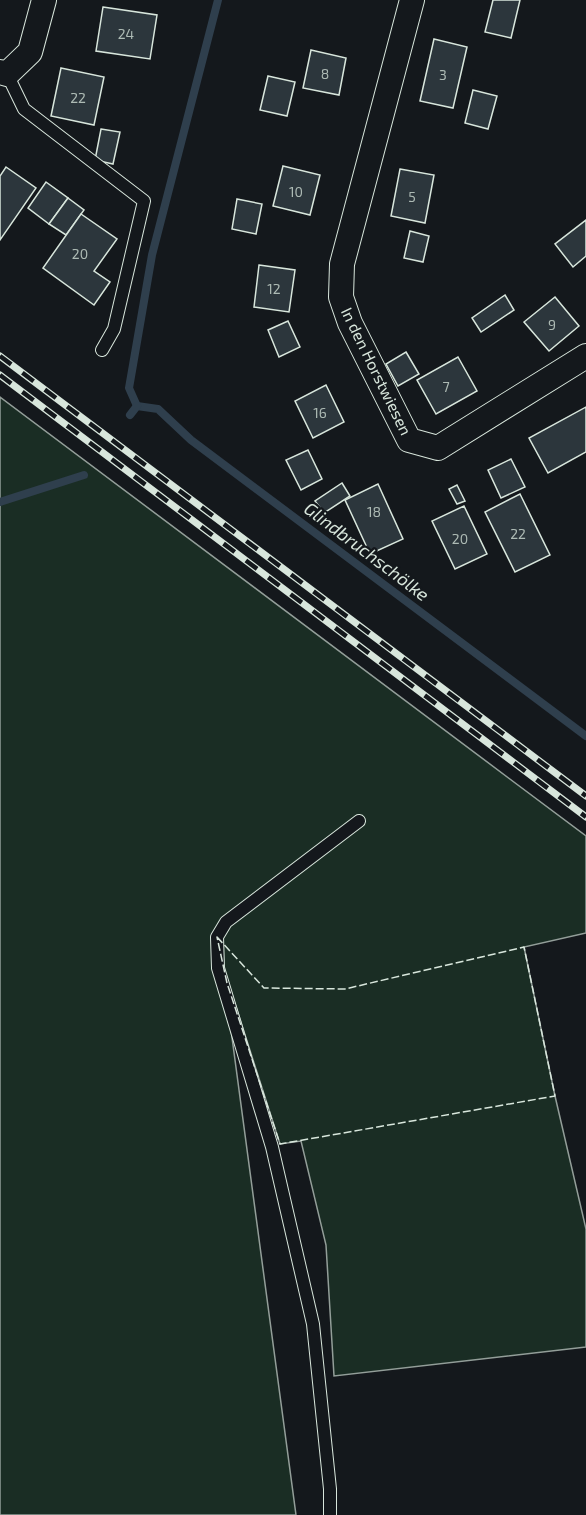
<svg xmlns="http://www.w3.org/2000/svg" width="586" height="1515" font-family="'Exo 2',sans-serif">
	<style>
		.green { fill: #1a2d24; stroke: #939e99; stroke-width: 1.5 }
		.lines { fill: none; stroke-linecap: round; stroke-linejoin: round }
		.stream { stroke: #2f3f4d; stroke-width: 8 }
		.building { fill: #2c363c; stroke: #d8e6dc; stroke-width: 1.5 }
		.service-casing { stroke: #d8e6dc; stroke-width: 14 }
		.minor-casing { stroke: #d8e6dc; stroke-width: 26 }
		.service { stroke: #14181c; stroke-width: 12 }
		.minor { stroke: #14181c; stroke-width: 24 }
		.rail-casing { stroke: #d8e6dc; stroke-width: 7 }
		.rail { stroke: #14181c; stroke-width: 4.5; stroke-dasharray: 14; stroke-linecap: butt }
		.fence { stroke: #d8e6dc; stroke-width: 1.5; stroke-dasharray: 8 3; stroke-linecap: butt }
		.labels { text-anchor: middle; dominant-baseline: central; stroke-width: 4.5; stroke-linejoin: round; paint-order: stroke }
		.number-label { font-size: 14px; fill: #adbab4 }
		.street-label { font-size: 16px; fill: #d8e6dc; stroke: #14181c }
		.water-label { font-size: 18px; font-style: italic; fill: #d8e6dc; stroke: #14181c }
	</style>
	<rect width="100%" height="100%" fill="#14181c"/>
	<path class="green" d="M0 397 586 836V933L524 947 555 1096 586 1229V1347L334 1376 326 1245 301 1141 280 1144 222 963 296 1515H0Z"/>
	<g class="lines">
		<g class="stream">
			<path d="M137 406 158 409 191 440 586 736"/>
			<path d="M137 406 129 388 152 255 218 0"/>
			<path d="M130 415 137 406"/>
			<path d="M0 502 84 475"/>
		</g>
	</g>
	<g class="building">
		<path d="M493 0H520L511 38 485 32Z"/>
		<path d="M103 7 157 15 150 59 96 51Z"/>
		<path d="M434 39 467 47 453 108 420 101Z"/>
		<path d="M311 50 346 58 339 95 303 88Z"/>
		<path d="M61 68 104 77 94 125 51 116Z"/>
		<path d="M268 76 295 82 287 116 260 110Z"/>
		<path d="M473 90 497 96 488 129 465 123Z"/>
		<path d="M101 129 120 132 113 164 95 160Z"/>
		<path d="M283 166 320 175 310 215 273 206Z"/>
		<path d="M6 167 36 188 0 240V176Z"/>
		<path d="M400 169 434 175 425 223 391 216Z"/>
		<path d="M46 182 68 198 49 224 28 208Z"/>
		<path d="M68 198 84 210 66 235 49 224Z"/>
		<path d="M237 199 262 204 256 234 232 229Z"/>
		<path d="M81 214 117 239 94 271 110 282 94 305 43 268Z"/>
		<path d="M586 220V256L573 267 555 244Z"/>
		<path d="M410 231 429 236 423 262 404 258Z"/>
		<path d="M259 265 295 270 289 312 254 307Z"/>
		<path d="M505 295 514 310 481 332 472 318Z"/>
		<path d="M555 297 579 326 549 351 524 322Z"/>
		<path d="M288 321 300 347 279 357 268 330Z"/>
		<path d="M406 352 419 374 398 386 386 364Z"/>
		<path d="M458 357 477 391 436 414 417 380Z"/>
		<path d="M326 385 344 422 313 438 295 401Z"/>
		<path d="M586 407V452L548 473 529 438Z"/>
		<path d="M308 450 322 479 301 490 286 460Z"/>
		<path d="M511 459 525 487 501 498 488 470Z"/>
		<path d="M342 483 350 496 324 513 315 501Z"/>
		<path d="M378 484 403 539 370 554 345 500Z"/>
		<path d="M457 485 465 501 457 504 449 489Z"/>
		<path d="M520 494 550 555 515 572 485 512Z"/>
		<path d="M464 506 487 554 455 569 432 521Z"/>
	</g>
	<g class="lines">
		<defs>
			<g id="service">
				<path d="M7 74 24 109 144 201 114 329 102 350"/>
				<path d="M330 1515V1489L313 1324 272 1147 218 968 217 937 226 922 359 821"/>
			</g>
			<g id="minor">
				<path d="M412 0 342 264 341 297 350 323 409 440 438 448 586 356"/>
				<path d="M0 72 7 74 30 52 44 0"/>
			</g>
		</defs>
		<use href="#service" class="service-casing"/>
		<use href="#minor" class="minor-casing"/>
		<use href="#service" class="service"/>
		<use href="#minor" class="minor"/>
		<defs>
			<g id="rail">
				<path d="M0 356 586 796"/>
				<path d="M0 375 586 817"/>
			</g>
		</defs>
		<use href="#rail" class="rail-casing"/>
		<use href="#rail" class="rail"/>
		<path class="fence" d="M217 937 264 988 345 989 524 947 555 1096 280 1144 227 983Z"/>
	</g>
	<g class="labels">
		<g class="number-label">
			<text x="126" y="33">24</text>
			<text x="325" y="73">8</text>
			<text x="443" y="74">3</text>
			<text x="78" y="97">22</text>
			<text x="296" y="191">10</text>
			<text x="412" y="196">5</text>
			<text x="80" y="253">20</text>
			<text x="274" y="288">12</text>
			<text x="552" y="324">9</text>
			<text x="446" y="386">7</text>
			<text x="320" y="412">16</text>
			<text x="374" y="511">18</text>
			<text x="518" y="533">22</text>
			<text x="460" y="538">20</text>
		</g>
		<g class="street-label">
			<text transform="translate(377 371) rotate(64)">In den Horstwiesen</text>
		</g>
		<g class="water-label">
			<text transform="translate(367 551) rotate(37)">Glindbruchschölke</text>
		</g>
	</g>
</svg>
